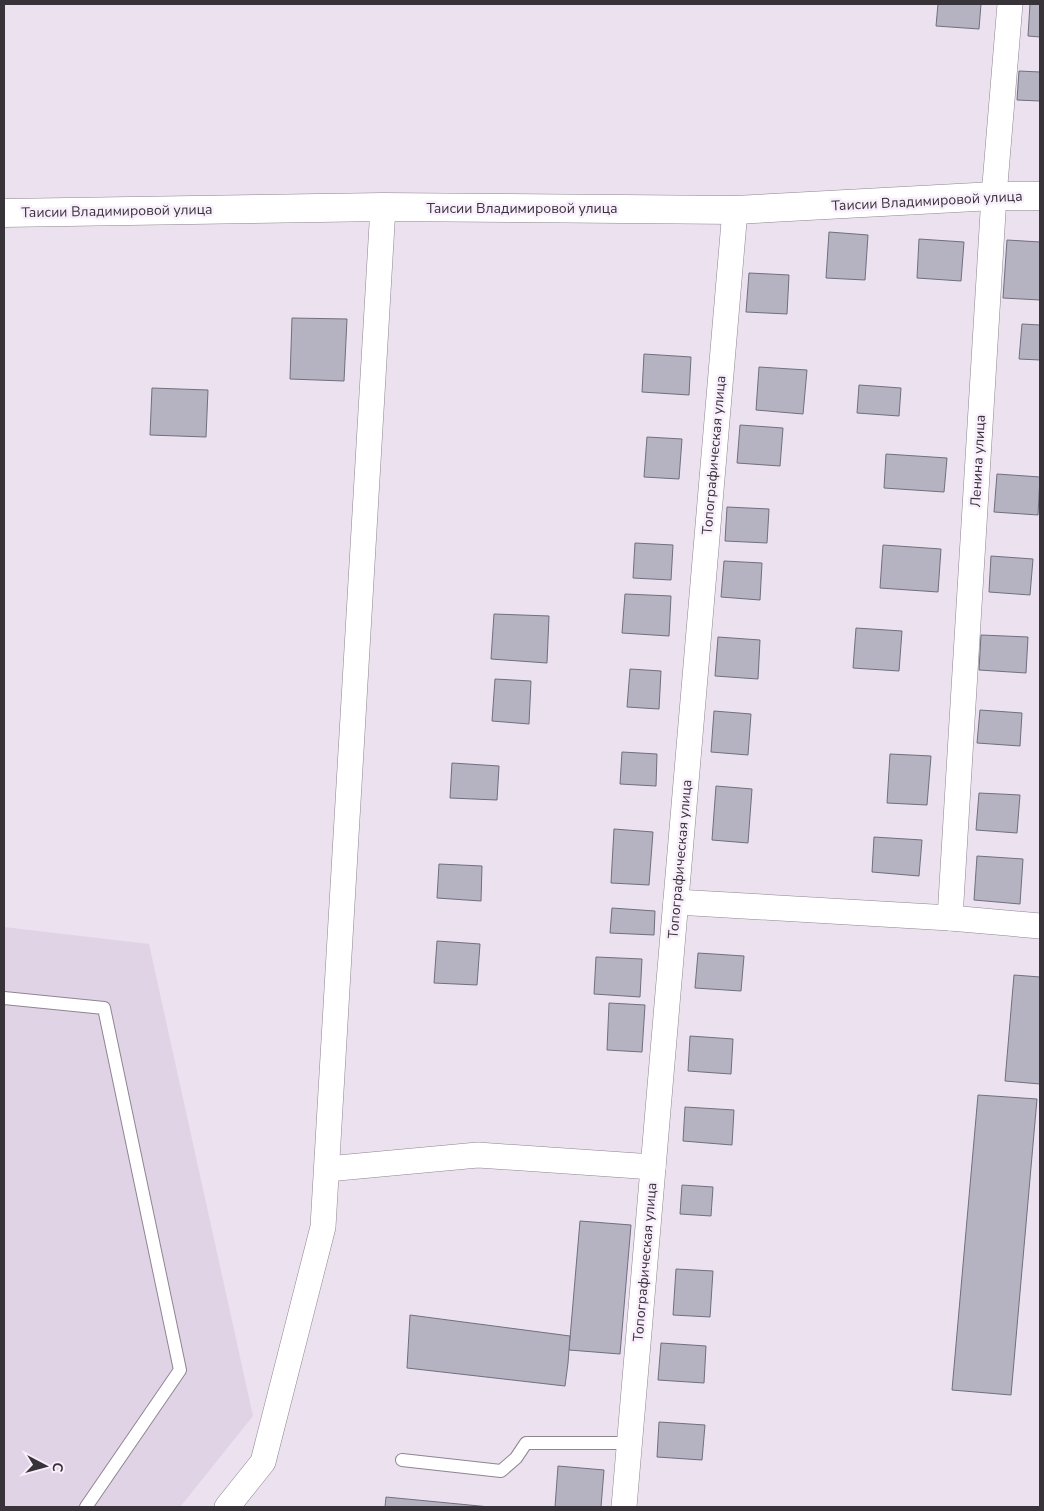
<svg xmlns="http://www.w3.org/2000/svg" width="1044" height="1511" font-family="'Nunito Sans',sans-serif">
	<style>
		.built { fill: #e1d3e6 }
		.building { fill: #b5b3c2; stroke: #706f7d }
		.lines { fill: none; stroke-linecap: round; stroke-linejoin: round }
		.lane-casing { stroke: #8e8591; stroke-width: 14 }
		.street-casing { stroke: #8e8591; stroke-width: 26 }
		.secondary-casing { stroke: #8e8591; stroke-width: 29 }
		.lane { stroke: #fff; stroke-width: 12 }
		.street { stroke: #fff; stroke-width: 25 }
		.secondary { stroke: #fff; stroke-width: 28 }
		.labels { text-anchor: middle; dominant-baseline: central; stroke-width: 5; stroke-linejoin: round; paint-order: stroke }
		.street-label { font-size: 14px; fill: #373339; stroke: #f9effc }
	</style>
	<rect width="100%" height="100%" fill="#ebe1ef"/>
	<path class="built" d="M4 927 149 944 253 1416 180 1507H4Z"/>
	<g class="building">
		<path d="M938 4H981L979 29 936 26Z"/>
		<path d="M1030 4H1040V37L1028 36Z"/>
		<path d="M1019 71 1040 72V101L1017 100Z"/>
		<path d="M829 232 868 235 865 280 826 278Z"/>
		<path d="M919 239 964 242 961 281 917 278Z"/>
		<path d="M1007 240 1040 242V300L1003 298Z"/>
		<path d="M749 273 789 275 787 314 746 312Z"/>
		<path d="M292 318 347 319 344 381 290 379Z"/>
		<path d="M1022 324 1040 325V360L1019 359Z"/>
		<path d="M644 354 691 357 689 395 642 392Z"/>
		<path d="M759 367 807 370 803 414 756 410Z"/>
		<path d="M859 385 901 388 899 416 857 413Z"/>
		<path d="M152 388 208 390 206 437 150 435Z"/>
		<path d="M740 425 783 428 780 466 737 463Z"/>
		<path d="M647 437 682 439 679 479 644 477Z"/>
		<path d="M886 454 947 458 944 492 884 488Z"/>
		<path d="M997 474 1040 477 1038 515 994 512Z"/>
		<path d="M727 507 769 509 767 543 725 541Z"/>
		<path d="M635 543 673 545 671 580 633 578Z"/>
		<path d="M883 545 941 549 938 592 880 588Z"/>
		<path d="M991 556 1033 559 1030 595 989 592Z"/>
		<path d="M724 561 762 563 760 600 721 597Z"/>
		<path d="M625 594 671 596 669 636 622 633Z"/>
		<path d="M494 614 549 616 547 663 491 659Z"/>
		<path d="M856 628 902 631 899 671 853 668Z"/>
		<path d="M981 635 1028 637 1026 673 979 670Z"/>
		<path d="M718 637 760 640 758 679 715 676Z"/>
		<path d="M630 669 661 671 659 709 627 707Z"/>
		<path d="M495 679 531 681 529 724 492 721Z"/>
		<path d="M980 710 1022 713 1020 746 977 743Z"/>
		<path d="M714 711 751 714 748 755 711 752Z"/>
		<path d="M622 752 657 754 656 786 620 784Z"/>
		<path d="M890 754 931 756 927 805 887 803Z"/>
		<path d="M452 763 499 766 497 800 450 798Z"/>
		<path d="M716 786 752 789 748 843 712 840Z"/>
		<path d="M979 793 1020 795 1017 833 976 830Z"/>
		<path d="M614 829 653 832 649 885 611 883Z"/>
		<path d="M874 837 922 840 919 876 872 872Z"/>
		<path d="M977 856 1023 859 1020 904 974 900Z"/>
		<path d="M439 864 482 866 481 901 437 898Z"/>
		<path d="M612 908 655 911 654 935 610 933Z"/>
		<path d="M437 941 480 944 477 985 434 983Z"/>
		<path d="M698 953 744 956 741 991 695 988Z"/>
		<path d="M596 957 642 959 640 997 594 994Z"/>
		<path d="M1014 975 1040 977V1084L1005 1081Z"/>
		<path d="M609 1003 645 1005 642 1052 607 1050Z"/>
		<path d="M690 1036 733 1039 731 1074 688 1071Z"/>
		<path d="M978 1095 1037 1099 1011 1395 952 1390Z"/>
		<path d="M685 1107 734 1110 732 1145 683 1141Z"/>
		<path d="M682 1185 713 1187 711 1216 680 1214Z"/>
		<path d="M580 1221 631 1225 620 1354 569 1350Z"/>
		<path d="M676 1269 713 1271 710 1317 673 1315Z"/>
		<path d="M410 1315 570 1336 568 1363 565 1386 407 1368Z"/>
		<path d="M661 1343 706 1346 704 1383 658 1380Z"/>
		<path d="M659 1422 705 1425 702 1460 657 1457Z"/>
		<path d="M558 1466 604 1470 601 1507H555Z"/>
		<path d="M386 1497 490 1507H385Z"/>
	</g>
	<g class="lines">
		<defs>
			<g id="lane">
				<path d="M4 998 104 1008 180 1370 86 1507"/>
				<path d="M402 1460 501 1471 516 1458 526 1443H629"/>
			</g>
			<g id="street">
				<path d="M676 902 950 918 1040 926"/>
				<path d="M950 918 994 196 1010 4"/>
				<path d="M327 1169 478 1155 653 1167"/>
				<path d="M227 1507 263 1462 323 1227 383 207"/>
				<path d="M624 1507 735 210"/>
			</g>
			<path id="secondary" d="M4 213 383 207 735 210 994 196H1040"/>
		</defs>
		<use href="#lane" class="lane-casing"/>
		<use href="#street" class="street-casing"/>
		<use href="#secondary" class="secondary-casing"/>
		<use href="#lane" class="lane"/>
		<use href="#street" class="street"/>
		<use href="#secondary" class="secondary"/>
	</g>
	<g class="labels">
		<g class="street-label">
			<text transform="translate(927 201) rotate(-3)">Таисии Владимировой улица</text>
			<text x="522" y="208">Таисии Владимировой улица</text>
			<text transform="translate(117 211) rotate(-1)">Таисии Владимировой улица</text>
			<text transform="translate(714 455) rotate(-85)">Топографическая улица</text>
			<text transform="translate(978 461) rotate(-87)">Ленина улица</text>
			<text transform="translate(680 859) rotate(-85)">Топографическая улица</text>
			<text transform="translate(645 1262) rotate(-85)">Топографическая улица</text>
		</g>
	</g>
	<rect width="1044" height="1511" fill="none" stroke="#373339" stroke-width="10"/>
	<g transform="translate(45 1466) rotate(96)" stroke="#f9effc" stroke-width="4" paint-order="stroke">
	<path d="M0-4L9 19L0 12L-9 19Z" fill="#373339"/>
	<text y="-8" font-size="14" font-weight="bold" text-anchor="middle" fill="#373339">С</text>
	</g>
</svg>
